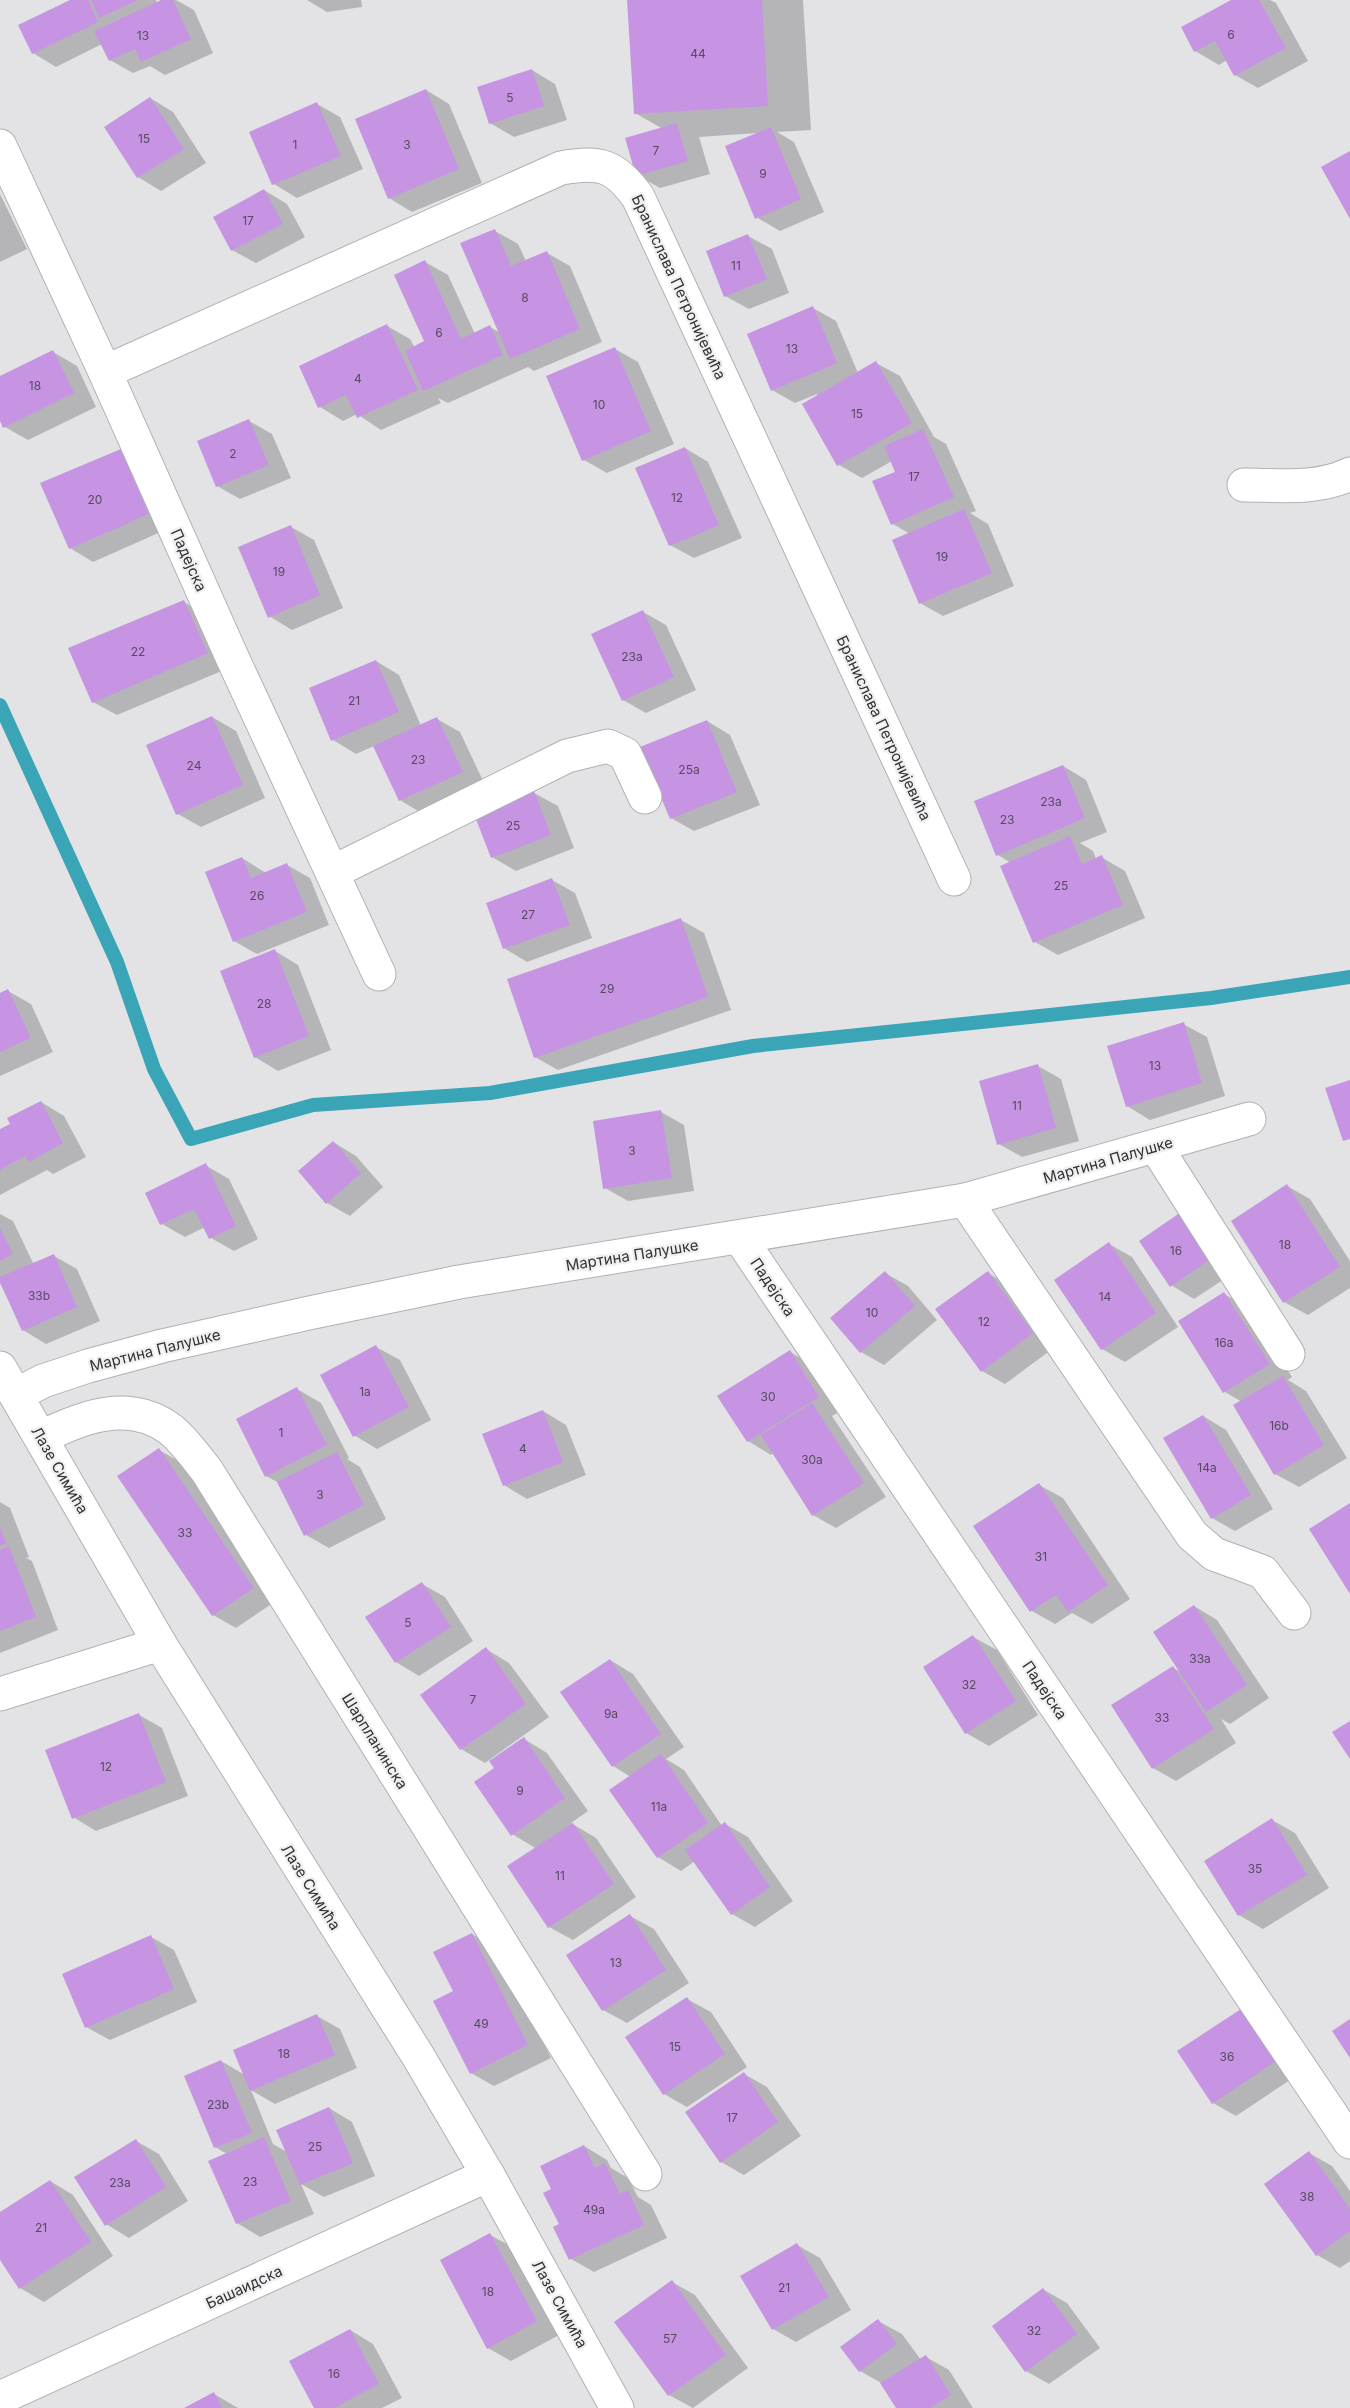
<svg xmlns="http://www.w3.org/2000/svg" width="1350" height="2408" font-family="Inter,sans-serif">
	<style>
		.shadow { fill: #0003 }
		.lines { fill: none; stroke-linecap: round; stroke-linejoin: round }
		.stream { stroke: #3aa5b6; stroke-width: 14 }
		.building { fill: #c694e3 }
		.minor-casing { stroke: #b0b1b4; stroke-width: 35 }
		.minor { stroke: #fff; stroke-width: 33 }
		.labels { text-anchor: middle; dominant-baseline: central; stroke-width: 4.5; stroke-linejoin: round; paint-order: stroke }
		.number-label { font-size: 12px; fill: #574a5f }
		.street-label { font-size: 15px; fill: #323233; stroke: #f0f0f3 }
	</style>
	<rect width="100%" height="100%" fill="#e3e3e6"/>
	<g class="shadow">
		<path d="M74 0H156L157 3 164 0H176L194 10 213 53 165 75 150 66 133 73 110 60 102 44 56 67 33 53Z"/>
		<path d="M307 0H361L362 7 327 12Z"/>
		<path d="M629 0H803L811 130 777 132 794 142 824 212 780 231 756 217 758 133 699 137 710 174 660 188 637 175 663 129 635 113Z"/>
		<path d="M1234 0H1270L1276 3 1308 61 1258 88 1235 75 1227 60 1219 65 1195 51 1183 28Z"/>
		<path d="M532 70 555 84 567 120 514 137 490 123Z"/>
		<path d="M426 90 449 104 482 183 412 212 389 198Z"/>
		<path d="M150 98 173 112 206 163 161 191 138 177 106 127Z"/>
		<path d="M317 104 340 117 363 169 297 198 274 184 251 133Z"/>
		<path d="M264 190 287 204 305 237 256 263 232 250Z"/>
		<path d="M0 194 27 249 0 262Z"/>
		<path d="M495 231 518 244 526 261 547 253 570 266 602 342 534 371 528 367 448 403 438 398 441 403 381 430 357 414 343 421 320 407 387 326 410 339 415 348 426 342 425 262 448 275 475 334 490 327 501 333Z"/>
		<path d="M748 236 772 249 789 293 749 309 725 296Z"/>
		<path d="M813 308 836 321 858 373 876 363 900 376 934 437 946 444 976 511 970 513 988 524 1014 586 943 616 920 603 910 534 893 524 897 472 892 461 862 478 839 465 817 394 795 403 772 390Z"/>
		<path d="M615 349 638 362 674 444 607 473 584 460Z"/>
		<path d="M53 352 77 366 96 407 28 440 5 427 0 417V378Z"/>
		<path d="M249 421 272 434 291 478 240 499 217 486Z"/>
		<path d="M685 448 708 462 742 538 694 558 670 545Z"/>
		<path d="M121 451 144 464 172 527 93 562 70 548Z"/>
		<path d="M291 527 314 540 343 608 292 630 269 616Z"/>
		<path d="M184 602 208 616 231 667 117 715 93 702Z"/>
		<path d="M643 612 666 625 696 690 646 713 623 700Z"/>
		<path d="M376 661 399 675 421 726 437 719 460 732 485 785 423 814 400 800 374 746 356 754 333 740Z"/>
		<path d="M212 717 236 731 265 798 201 827 178 814Z"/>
		<path d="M707 721 730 735 760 805 694 831 671 818Z"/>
		<path d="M1063 766 1086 780 1107 832 1080 843 1093 851 1096 859 1101 857 1125 871 1145 918 1058 955 1035 942 1011 863 998 855Z"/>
		<path d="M534 793 558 806 574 848 516 871 492 857Z"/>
		<path d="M242 858 266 873 287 865 310 878 329 925 257 954 234 941Z"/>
		<path d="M552 880 575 893 592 938 527 962 504 948Z"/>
		<path d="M681 920 704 933 731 1010 558 1070 535 1057Z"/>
		<path d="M275 951 298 965 331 1050 278 1071 255 1057Z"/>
		<path d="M8 991 31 1004 53 1052 0 1076V994Z"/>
		<path d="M1183 1024 1207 1037 1225 1096 1150 1120 1127 1106Z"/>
		<path d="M1038 1066 1061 1079 1079 1141 1022 1157 999 1144Z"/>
		<path d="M41 1102 64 1116 86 1157 53 1174 47 1170 0 1195V1131L12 1124Z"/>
		<path d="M661 1112 684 1125 694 1191 628 1201 605 1188Z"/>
		<path d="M333 1142 356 1156 383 1187 350 1216 327 1203Z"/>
		<path d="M205 1165 229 1179 258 1239 234 1251 211 1238 205 1227 185 1237 162 1224Z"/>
		<path d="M1287 1186 1310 1199 1350 1261V1288L1308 1315 1284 1302Z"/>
		<path d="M0 1214 13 1221 34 1265 54 1256 77 1269 100 1321 46 1344 23 1330 0 1283Z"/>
		<path d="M1181 1214 1235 1272 1194 1299 1171 1285Z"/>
		<path d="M1109 1244 1132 1257 1178 1327 1125 1362 1102 1349Z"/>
		<path d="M885 1273 908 1286 937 1320 884 1365 861 1352Z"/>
		<path d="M988 1273 1011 1287 1055 1347 1005 1384 982 1371Z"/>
		<path d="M1224 1294 1247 1307 1292 1377 1288 1380 1306 1391 1347 1458 1299 1487 1275 1474 1242 1402 1225 1392Z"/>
		<path d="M376 1347 400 1360 431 1420 377 1449 354 1435Z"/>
		<path d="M790 1352 813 1365 842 1410 832 1416 886 1497 836 1528 813 1515 774 1453 771 1455 748 1441Z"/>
		<path d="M297 1389 321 1403 349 1458 347 1459 360 1467 386 1519 329 1548 306 1535 279 1483 266 1476Z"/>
		<path d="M543 1411 566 1425 586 1475 527 1499 504 1485Z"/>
		<path d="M1203 1416 1226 1430 1273 1509 1235 1531 1212 1518Z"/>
		<path d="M159 1450 182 1463 276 1601 236 1628 213 1615Z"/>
		<path d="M1039 1485 1063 1498 1130 1599 1092 1624 1072 1613 1055 1624 1032 1611Z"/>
		<path d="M0 1502 10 1508 29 1557 26 1558 32 1561 58 1630 0 1653Z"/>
		<path d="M422 1584 445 1597 473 1641 419 1676 396 1662Z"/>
		<path d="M1194 1606 1217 1620 1269 1698 1230 1724 1221 1719 1236 1743 1176 1781 1153 1768 1173 1668 1181 1672Z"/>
		<path d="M973 1637 997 1650 1038 1715 989 1746 966 1733Z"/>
		<path d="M486 1649 509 1663 549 1717 485 1763 461 1749 422 1695Z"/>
		<path d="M610 1660 633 1674 684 1747 666 1759 684 1770 722 1826 725 1824 748 1837 793 1901 755 1927 732 1914 695 1861 681 1871 658 1857 631 1777 613 1766Z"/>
		<path d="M139 1715 162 1728 188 1796 96 1831 73 1817Z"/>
		<path d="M524 1739 547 1753 588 1811 571 1823 596 1838 636 1897 573 1940 549 1927 537 1849 512 1834 496 1768Z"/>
		<path d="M1272 1820 1295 1833 1329 1888 1263 1929 1239 1915 1206 1861Z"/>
		<path d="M630 1916 654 1929 689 1983 627 2023 603 2010Z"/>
		<path d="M472 1934 495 1948 551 2058 494 2086 471 2073 455 1992Z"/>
		<path d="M151 1937 174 1950 197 2002 110 2040 86 2027Z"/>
		<path d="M687 1999 711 2012 747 2067 687 2107 664 2094Z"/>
		<path d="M1241 2010 1299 2074 1236 2116 1213 2103Z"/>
		<path d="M317 2016 340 2029 357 2068 275 2104 251 2090 273 2144 287 2152 329 2108 352 2122 375 2176 324 2197 301 2184 314 2214 260 2237 237 2223 227 2154 215 2147 221 2061 245 2075Z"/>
		<path d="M744 2074 767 2087 801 2136 744 2175 721 2162Z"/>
		<path d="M136 2141 159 2154 188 2201 129 2238 106 2224Z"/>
		<path d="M584 2146 607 2160 611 2168 628 2178 638 2197 651 2205 667 2238 594 2272 571 2259 561 2225Z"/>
		<path d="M1309 2153 1332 2166 1350 2191V2261L1340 2268 1317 2255Z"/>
		<path d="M50 2181 73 2195 113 2256 44 2302 20 2288 0 2257V2214Z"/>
		<path d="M490 2235 514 2248 559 2335 511 2361 488 2348Z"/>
		<path d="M797 2245 820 2258 851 2310 796 2342 773 2329Z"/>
		<path d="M672 2282 695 2295 748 2368 693 2408 669 2395Z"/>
		<path d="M1044 2290 1067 2303 1100 2348 1049 2384 1026 2371Z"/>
		<path d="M878 2321 902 2334 921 2360 926 2357 949 2370 973 2408H898L883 2384 860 2371Z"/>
		<path d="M350 2330 373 2344 402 2398 382 2408H316Z"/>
		<path d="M214 2394 238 2408H187Z"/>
	</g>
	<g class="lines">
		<path class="stream" d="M0 705 117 962 154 1069 191 1139 313 1105 490 1093 753 1046 1211 998 1350 977"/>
	</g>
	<g class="building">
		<path d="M70 0H88L98 22 32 54 18 25Z"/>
		<path d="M91 0H138L99 18Z"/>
		<path d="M161 0H173L191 39 141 62 135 49 109 61 94 31Z"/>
		<path d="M627 0H762L768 106 634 114Z"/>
		<path d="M1231 0H1259L1286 48 1234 76 1215 41 1194 52 1181 27Z"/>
		<path d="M532 69 544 106 489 124 477 87Z"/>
		<path d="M426 89 459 169 388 199 355 119Z"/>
		<path d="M150 97 184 149 137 178 104 127Z"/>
		<path d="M317 102 341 156 272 185 249 132Z"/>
		<path d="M677 123 688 161 636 176 625 138Z"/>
		<path d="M771 127 801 199 755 219 725 146Z"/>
		<path d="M1350 151V219L1321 167Z"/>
		<path d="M264 189 283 224 231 251 213 217Z"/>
		<path d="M495 229 511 266 547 251 580 329 510 359 460 243Z"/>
		<path d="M748 234 767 279 724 297 706 251Z"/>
		<path d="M425 260 461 339 490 325 503 355 423 391 405 351 424 341 394 275Z"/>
		<path d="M813 306 837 363 771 391 747 334Z"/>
		<path d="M387 324 418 390 357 418 346 395 318 408 299 366Z"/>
		<path d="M615 347 651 431 582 461 546 376Z"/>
		<path d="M53 350 74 393 3 428 0 421V376Z"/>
		<path d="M876 361 912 423 837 466 802 404Z"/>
		<path d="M249 419 269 465 216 487 197 441Z"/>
		<path d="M923 429 954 497 891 525 872 481 895 472 884 446Z"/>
		<path d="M685 447 719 525 669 546 635 468Z"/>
		<path d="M121 449 149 514 69 549 40 483Z"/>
		<path d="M964 509 992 573 919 604 892 540Z"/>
		<path d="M291 525 320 595 268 618 238 547Z"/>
		<path d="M184 600 208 653 92 703 68 648Z"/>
		<path d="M643 610 674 677 622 701 591 634Z"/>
		<path d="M376 660 399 712 331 741 309 688Z"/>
		<path d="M212 716 243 785 176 815 146 745Z"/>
		<path d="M437 717 463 772 399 801 373 746Z"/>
		<path d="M707 720 737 792 670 819 640 747Z"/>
		<path d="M1063 765 1085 818 996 856 974 801Z"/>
		<path d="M534 791 551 835 491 858 474 814Z"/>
		<path d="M1070 836 1082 864 1102 855 1123 905 1033 943 1000 866Z"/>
		<path d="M242 857 251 878 287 863 307 912 233 942 205 872Z"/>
		<path d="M552 878 570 925 503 949 486 903Z"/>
		<path d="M681 918 708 997 534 1058 507 979Z"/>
		<path d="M275 949 309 1036 254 1058 220 971Z"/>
		<path d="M8 989 31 1038 0 1052V993Z"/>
		<path d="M1184 1022 1202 1083 1126 1107 1107 1046Z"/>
		<path d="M1038 1064 1056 1128 997 1145 979 1081Z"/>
		<path d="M1350 1080V1139L1343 1141 1325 1088Z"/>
		<path d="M41 1101 63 1143 29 1162 25 1156 0 1170V1129L10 1124 7 1118Z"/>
		<path d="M661 1110 672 1178 603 1189 593 1121Z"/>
		<path d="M333 1141 361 1173 326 1204 298 1171Z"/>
		<path d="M206 1163 236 1226 209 1239 194 1209 160 1225 145 1193Z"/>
		<path d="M1287 1184 1340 1267 1283 1303 1231 1221Z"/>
		<path d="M1181 1212 1212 1258 1170 1287 1139 1241Z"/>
		<path d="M0 1228 13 1254 0 1261Z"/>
		<path d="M1109 1242 1156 1313 1101 1350 1054 1280Z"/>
		<path d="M54 1254 77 1307 22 1331 0 1282V1277Z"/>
		<path d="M885 1271 915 1306 860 1353 830 1318Z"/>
		<path d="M988 1271 1033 1333 981 1372 935 1309Z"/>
		<path d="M1224 1292 1270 1364 1223 1393 1178 1321Z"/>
		<path d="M376 1345 409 1407 353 1437 320 1375Z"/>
		<path d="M790 1350 819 1397 747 1442 717 1396Z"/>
		<path d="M1283 1376 1324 1445 1274 1475 1233 1405Z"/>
		<path d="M297 1387 327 1445 265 1477 236 1419Z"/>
		<path d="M812 1403 864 1483 812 1516 761 1435Z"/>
		<path d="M543 1410 563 1462 503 1486 482 1434Z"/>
		<path d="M1203 1415 1251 1495 1211 1519 1163 1438Z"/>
		<path d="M159 1448 254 1588 212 1616 117 1476Z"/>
		<path d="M337 1452 364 1505 304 1536 277 1482Z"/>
		<path d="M1039 1483 1108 1585 1068 1612 1056 1595 1030 1612 973 1526Z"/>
		<path d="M1350 1503V1594L1309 1529Z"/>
		<path d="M0 1527 6 1543 0 1546Z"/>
		<path d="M9 1546 36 1617 0 1631V1550Z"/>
		<path d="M422 1582 451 1627 395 1663 365 1617Z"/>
		<path d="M1194 1605 1247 1685 1206 1712 1153 1632Z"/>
		<path d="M973 1635 1016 1701 965 1734 923 1667Z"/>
		<path d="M486 1647 526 1704 460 1750 420 1695Z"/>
		<path d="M610 1659 661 1734 612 1767 560 1692Z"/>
		<path d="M1173 1666 1214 1729 1152 1769 1111 1705Z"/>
		<path d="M139 1713 166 1782 72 1819 45 1750Z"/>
		<path d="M1350 1721V1759L1332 1732Z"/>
		<path d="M524 1737 565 1798 511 1836 474 1782 494 1768 489 1761Z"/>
		<path d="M661 1754 708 1823 657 1858 609 1790Z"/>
		<path d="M1272 1818 1307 1875 1238 1916 1204 1861Z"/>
		<path d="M725 1822 770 1887 731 1915 685 1850Z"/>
		<path d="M573 1823 614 1884 548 1928 507 1866Z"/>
		<path d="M630 1914 666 1970 602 2011 566 1955Z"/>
		<path d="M472 1933 528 2045 470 2074 433 2001 453 1991 433 1952Z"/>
		<path d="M151 1935 174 1989 85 2028 62 1974Z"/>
		<path d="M687 1997 725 2054 663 2095 625 2037Z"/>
		<path d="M1241 2009 1277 2060 1212 2104 1177 2051Z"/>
		<path d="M317 2014 335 2055 250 2091 233 2050Z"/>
		<path d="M1350 2019V2058L1332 2031Z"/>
		<path d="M221 2060 252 2133 214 2148 184 2076Z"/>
		<path d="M744 2072 778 2122 720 2163 685 2112Z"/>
		<path d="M329 2107 353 2163 300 2185 276 2130Z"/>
		<path d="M264 2137 291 2201 236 2224 208 2161Z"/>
		<path d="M136 2139 166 2187 105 2226 74 2177Z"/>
		<path d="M584 2145 595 2168 605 2163 620 2194 628 2190 644 2225 569 2260 553 2227 559 2224 543 2193 551 2189 540 2166Z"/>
		<path d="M1309 2151 1350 2209V2231L1316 2256 1264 2184Z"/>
		<path d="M50 2180 91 2242 19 2289 0 2260V2212Z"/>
		<path d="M490 2233 537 2321 487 2349 440 2260Z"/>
		<path d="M797 2243 829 2297 772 2330 740 2276Z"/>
		<path d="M672 2280 726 2355 668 2396 614 2322Z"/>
		<path d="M1043 2288 1077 2334 1025 2372 992 2326Z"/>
		<path d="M878 2319 897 2344 859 2372 840 2347Z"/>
		<path d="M350 2329 379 2384 334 2408H314L289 2361Z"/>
		<path d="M926 2355 951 2395 930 2408H896L880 2383Z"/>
		<path d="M214 2392 222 2408H184Z"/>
	</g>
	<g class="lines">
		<defs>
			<g id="minor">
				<path d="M0 146 105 372 232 657 379 974"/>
				<path d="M105 372 561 168C600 161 615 165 638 197L954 879"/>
				<path d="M1244 485C1280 485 1317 490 1350 474"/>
				<path d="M333 872 567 756 608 746 625 754 645 797"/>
				<path d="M1156 1147 1288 1354"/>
				<path d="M965 1200 1192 1535 1214 1554 1263 1572 1294 1613"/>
				<path d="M740 1238 1350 2142"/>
				<path d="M0 1368 160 1644 418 2056 488 2175 617 2408"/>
				<path d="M16 1395 43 1381 88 1366 162 1346 309 1313 459 1282 965 1200 1249 1119"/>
				<path d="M42 1437C82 1417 129 1399 170 1429 184 1440 196 1457 207 1471L645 2174"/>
				<path d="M0 1694 160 1644"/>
				<path d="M0 2398 488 2175"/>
			</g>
		</defs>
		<use href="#minor" class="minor-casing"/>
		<use href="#minor" class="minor"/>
	</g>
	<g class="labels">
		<g class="number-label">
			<text x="1231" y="34">6</text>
			<text x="143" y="35">13</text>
			<text x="698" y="53">44</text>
			<text x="510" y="97">5</text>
			<text x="144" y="138">15</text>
			<text x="295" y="144">1</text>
			<text x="407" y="144">3</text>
			<text x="656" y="150">7</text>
			<text x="763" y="173">9</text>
			<text x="248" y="220">17</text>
			<text x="736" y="265">11</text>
			<text x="525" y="297">8</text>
			<text x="439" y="332">6</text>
			<text x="792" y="348">13</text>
			<text x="358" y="378">4</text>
			<text x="35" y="385">18</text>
			<text x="599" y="404">10</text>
			<text x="857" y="413">15</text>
			<text x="233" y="453">2</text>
			<text x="914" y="476">17</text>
			<text x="677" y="497">12</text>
			<text x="95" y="499">20</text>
			<text x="942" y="556">19</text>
			<text x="279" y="571">19</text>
			<text x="138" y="651">22</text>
			<text x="632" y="656">23a</text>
			<text x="354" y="700">21</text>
			<text x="418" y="759">23</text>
			<text x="194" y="765">24</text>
			<text x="689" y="769">25a</text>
			<text x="1051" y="801">23a</text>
			<text x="1007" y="819">23</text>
			<text x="513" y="825">25</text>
			<text x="1061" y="885">25</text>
			<text x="257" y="895">26</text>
			<text x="528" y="914">27</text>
			<text x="607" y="988">29</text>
			<text x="264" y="1003">28</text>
			<text x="1155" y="1065">13</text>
			<text x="1017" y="1105">11</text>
			<text x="632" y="1150">3</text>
			<text x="1285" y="1244">18</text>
			<text x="1176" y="1250">16</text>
			<text x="39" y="1295">33b</text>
			<text x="1105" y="1296">14</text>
			<text x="872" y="1312">10</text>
			<text x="984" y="1321">12</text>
			<text x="1224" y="1342">16a</text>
			<text x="365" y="1391">1a</text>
			<text x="768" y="1396">30</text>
			<text x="1279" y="1425">16b</text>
			<text x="281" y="1432">1</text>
			<text x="523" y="1448">4</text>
			<text x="812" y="1459">30a</text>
			<text x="1207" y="1467">14a</text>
			<text x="320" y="1494">3</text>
			<text x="185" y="1532">33</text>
			<text x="1041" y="1556">31</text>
			<text x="408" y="1622">5</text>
			<text x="1200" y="1658">33a</text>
			<text x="969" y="1684">32</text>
			<text x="473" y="1699">7</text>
			<text x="611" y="1713">9a</text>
			<text x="1162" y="1717">33</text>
			<text x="106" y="1766">12</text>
			<text x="520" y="1790">9</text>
			<text x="659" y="1806">11a</text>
			<text x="1255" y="1868">35</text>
			<text x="560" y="1875">11</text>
			<text x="616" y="1962">13</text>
			<text x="481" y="2023">49</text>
			<text x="675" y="2046">15</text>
			<text x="284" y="2053">18</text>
			<text x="1227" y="2056">36</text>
			<text x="218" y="2104">23b</text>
			<text x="732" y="2117">17</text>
			<text x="315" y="2146">25</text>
			<text x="250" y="2181">23</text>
			<text x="120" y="2182">23a</text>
			<text x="1307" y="2196">38</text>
			<text x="594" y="2209">49a</text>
			<text x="41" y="2227">21</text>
			<text x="784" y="2287">21</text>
			<text x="488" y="2291">18</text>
			<text x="1034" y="2330">32</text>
			<text x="670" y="2338">57</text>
			<text x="334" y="2373">16</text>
		</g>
		<g class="street-label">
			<text transform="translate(679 287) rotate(65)">Бранислава Петронијевића</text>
			<text transform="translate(189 560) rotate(66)">Падејска</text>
			<text transform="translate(884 728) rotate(65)">Бранислава Петронијевића</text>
			<text transform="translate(1108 1160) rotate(-16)">Мартина Палушке</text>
			<text transform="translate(632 1255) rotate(-9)">Мартина Палушке</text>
			<text transform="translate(773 1287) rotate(56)">Падејска</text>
			<text transform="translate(155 1350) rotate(-14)">Мартина Палушке</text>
			<text transform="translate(60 1470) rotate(60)">Лазе Симића</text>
			<text transform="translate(1045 1690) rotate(56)">Падејска</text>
			<text transform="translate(375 1741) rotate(58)">Шарпланинска</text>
			<text transform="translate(311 1887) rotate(58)">Лазе Симића</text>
			<text transform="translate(244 2287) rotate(-25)">Башаидска</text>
			<text transform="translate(560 2304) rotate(61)">Лазе Симића</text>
		</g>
	</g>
</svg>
